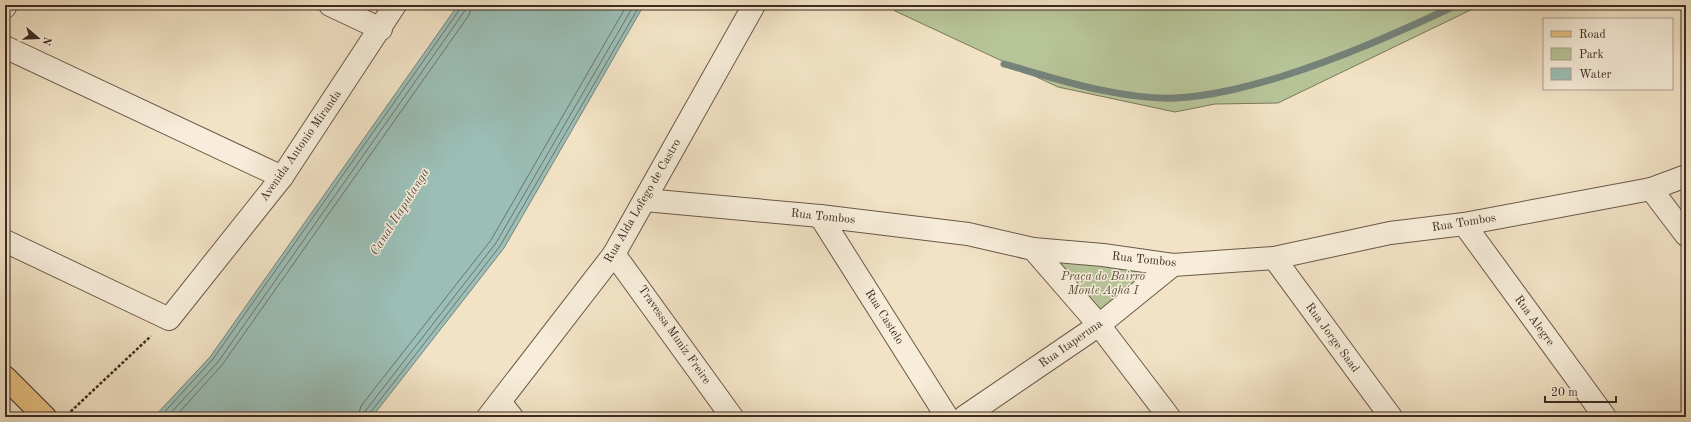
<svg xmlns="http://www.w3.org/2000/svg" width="1691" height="422" font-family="'Old Standard TT',serif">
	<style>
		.green { fill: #b7c498; stroke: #7a785c }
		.water { fill: #9bbeb6; stroke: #75837a }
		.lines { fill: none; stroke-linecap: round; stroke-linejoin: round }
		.shore { stroke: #6c746c; stroke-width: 1 }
		.stream { stroke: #75837a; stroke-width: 7 }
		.minor-casing { stroke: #6a594a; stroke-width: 24 }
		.major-casing { stroke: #3d2b21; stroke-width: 24 }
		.path { stroke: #3d2b21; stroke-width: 2.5; stroke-dasharray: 3 2; stroke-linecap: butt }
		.minor { stroke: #f7edda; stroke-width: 22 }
		.major { stroke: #e9c283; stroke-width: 22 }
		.labels { text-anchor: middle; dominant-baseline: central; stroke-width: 3; stroke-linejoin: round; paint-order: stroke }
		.street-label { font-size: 12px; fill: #3d2b21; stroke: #f7edda }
		.park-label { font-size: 12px; font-style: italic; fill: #5c513f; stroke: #f7edda }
		.water-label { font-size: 13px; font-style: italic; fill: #545046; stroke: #f7edda }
	</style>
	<rect width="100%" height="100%" fill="#f2e3c6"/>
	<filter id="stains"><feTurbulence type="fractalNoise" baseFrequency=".005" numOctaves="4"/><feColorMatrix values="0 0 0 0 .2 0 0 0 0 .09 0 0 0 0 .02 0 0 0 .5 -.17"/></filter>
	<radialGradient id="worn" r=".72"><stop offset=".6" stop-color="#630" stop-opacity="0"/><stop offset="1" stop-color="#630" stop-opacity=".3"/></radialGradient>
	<g class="green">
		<path d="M892 5H1481L1278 103 1215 104 1175 112 1058 87 895 11Z"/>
		<path d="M1033 249 1173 265 1099 325Z"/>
	</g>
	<path class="water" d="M458 5H644L504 248 372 417H154L210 357Z"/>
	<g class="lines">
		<g class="shore">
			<path d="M160 417 213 359 460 9 461 5"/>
			<path d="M167 417 218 362 464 12 466 5"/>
			<path d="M175 417 222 365 469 15 472 5"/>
			<path d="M358 417 361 406 491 240 627 5"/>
			<path d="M364 417 366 410 496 243 634 5"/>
			<path d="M369 417 370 413 500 246 640 5"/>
		</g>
		<path class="stream" d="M1004 64C1057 79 1120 100 1176 98 1212 96 1246 87 1280 77 1341 58 1399 32 1457 5"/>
		<defs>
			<g id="minor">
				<path d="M330 5 381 29"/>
				<path d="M5 7 6 5"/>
				<path d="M5 47 282 177"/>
				<path d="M1651 189 1686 235"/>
				<path d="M645 200 820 216 968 234 1033 249 1103 255 1173 265 1274 258 1390 233 1464 224 1651 189 1686 176"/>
				<path d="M820 216 947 417"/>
				<path d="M1464 224 1605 417"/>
				<path d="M5 241 169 319 282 177 395 5"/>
				<path d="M1033 249 1099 325 1169 417"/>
				<path d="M614 254 732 417"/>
				<path d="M1274 258 1391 417"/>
				<path d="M500 402 512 417"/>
				<path d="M488 417 614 254 754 5"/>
				<path d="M964 417 1099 325 1173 265"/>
			</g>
			<path id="major" d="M5 377 45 417"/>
		</defs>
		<use href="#minor" class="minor-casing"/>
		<use href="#major" class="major-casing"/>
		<path class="path" d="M67 415 151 336"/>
		<use href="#minor" class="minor"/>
		<use href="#major" class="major"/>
	</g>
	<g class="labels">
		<g class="street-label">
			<text transform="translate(301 146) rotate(-55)">Avenida Antonio Miranda</text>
			<text transform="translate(643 201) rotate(-60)">Rua Alda Lofego de Castro</text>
			<text transform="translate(823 217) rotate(6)">Rua Tombos</text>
			<text transform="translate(1464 223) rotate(-9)">Rua Tombos</text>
			<text transform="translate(1144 260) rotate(6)">Rua Tombos</text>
			<text transform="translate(884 317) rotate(58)">Rua Castelo</text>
			<text transform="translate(1534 321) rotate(54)">Rua Alegre</text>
			<text transform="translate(674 335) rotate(55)">Travessa Muniz Freire</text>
			<text transform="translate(1332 338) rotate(54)">Rua Jorge Saad</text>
			<text transform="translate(1071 344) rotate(-35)">Rua Itaperuna</text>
		</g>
		<g class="park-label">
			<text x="1103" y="277">Praça do Bairro<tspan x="1103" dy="14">Monte Aghá I</tspan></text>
		</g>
		<g class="water-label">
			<text transform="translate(400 212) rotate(-58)">Canal Itaputanga</text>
		</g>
	</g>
	<rect width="1691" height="422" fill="none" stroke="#f2e3c6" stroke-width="20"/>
	<rect x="6" y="6" width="1679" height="410" fill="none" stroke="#3d2b21" stroke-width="2"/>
	<rect x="10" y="10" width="1671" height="402" fill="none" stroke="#3d2b21"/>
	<rect x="1543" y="18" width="130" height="72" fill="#f7edda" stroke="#ad9f90"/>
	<rect x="1551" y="31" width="20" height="6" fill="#e9c283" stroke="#ad9f90"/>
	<text x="1579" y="38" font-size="12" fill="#3d2b21">Road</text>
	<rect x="1551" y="48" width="20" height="12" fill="#b7c498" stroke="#ad9f90"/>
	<text x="1579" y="58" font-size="12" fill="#3d2b21">Park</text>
	<rect x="1551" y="68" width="20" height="12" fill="#9bbeb6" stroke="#ad9f90"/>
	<text x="1579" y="78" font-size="12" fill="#3d2b21">Water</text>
	<g transform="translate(38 38) rotate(109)" stroke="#f7edda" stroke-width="3" paint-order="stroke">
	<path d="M0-3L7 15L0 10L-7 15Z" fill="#3d2b21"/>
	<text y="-6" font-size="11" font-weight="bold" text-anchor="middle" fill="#3d2b21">N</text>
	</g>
	<path d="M1545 396v6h71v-6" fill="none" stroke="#3d2b21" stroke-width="2"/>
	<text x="1551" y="396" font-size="12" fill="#3d2b21" stroke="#f7edda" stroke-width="3" paint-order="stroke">20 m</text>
	<rect width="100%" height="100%" filter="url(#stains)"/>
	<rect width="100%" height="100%" fill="url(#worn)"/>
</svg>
